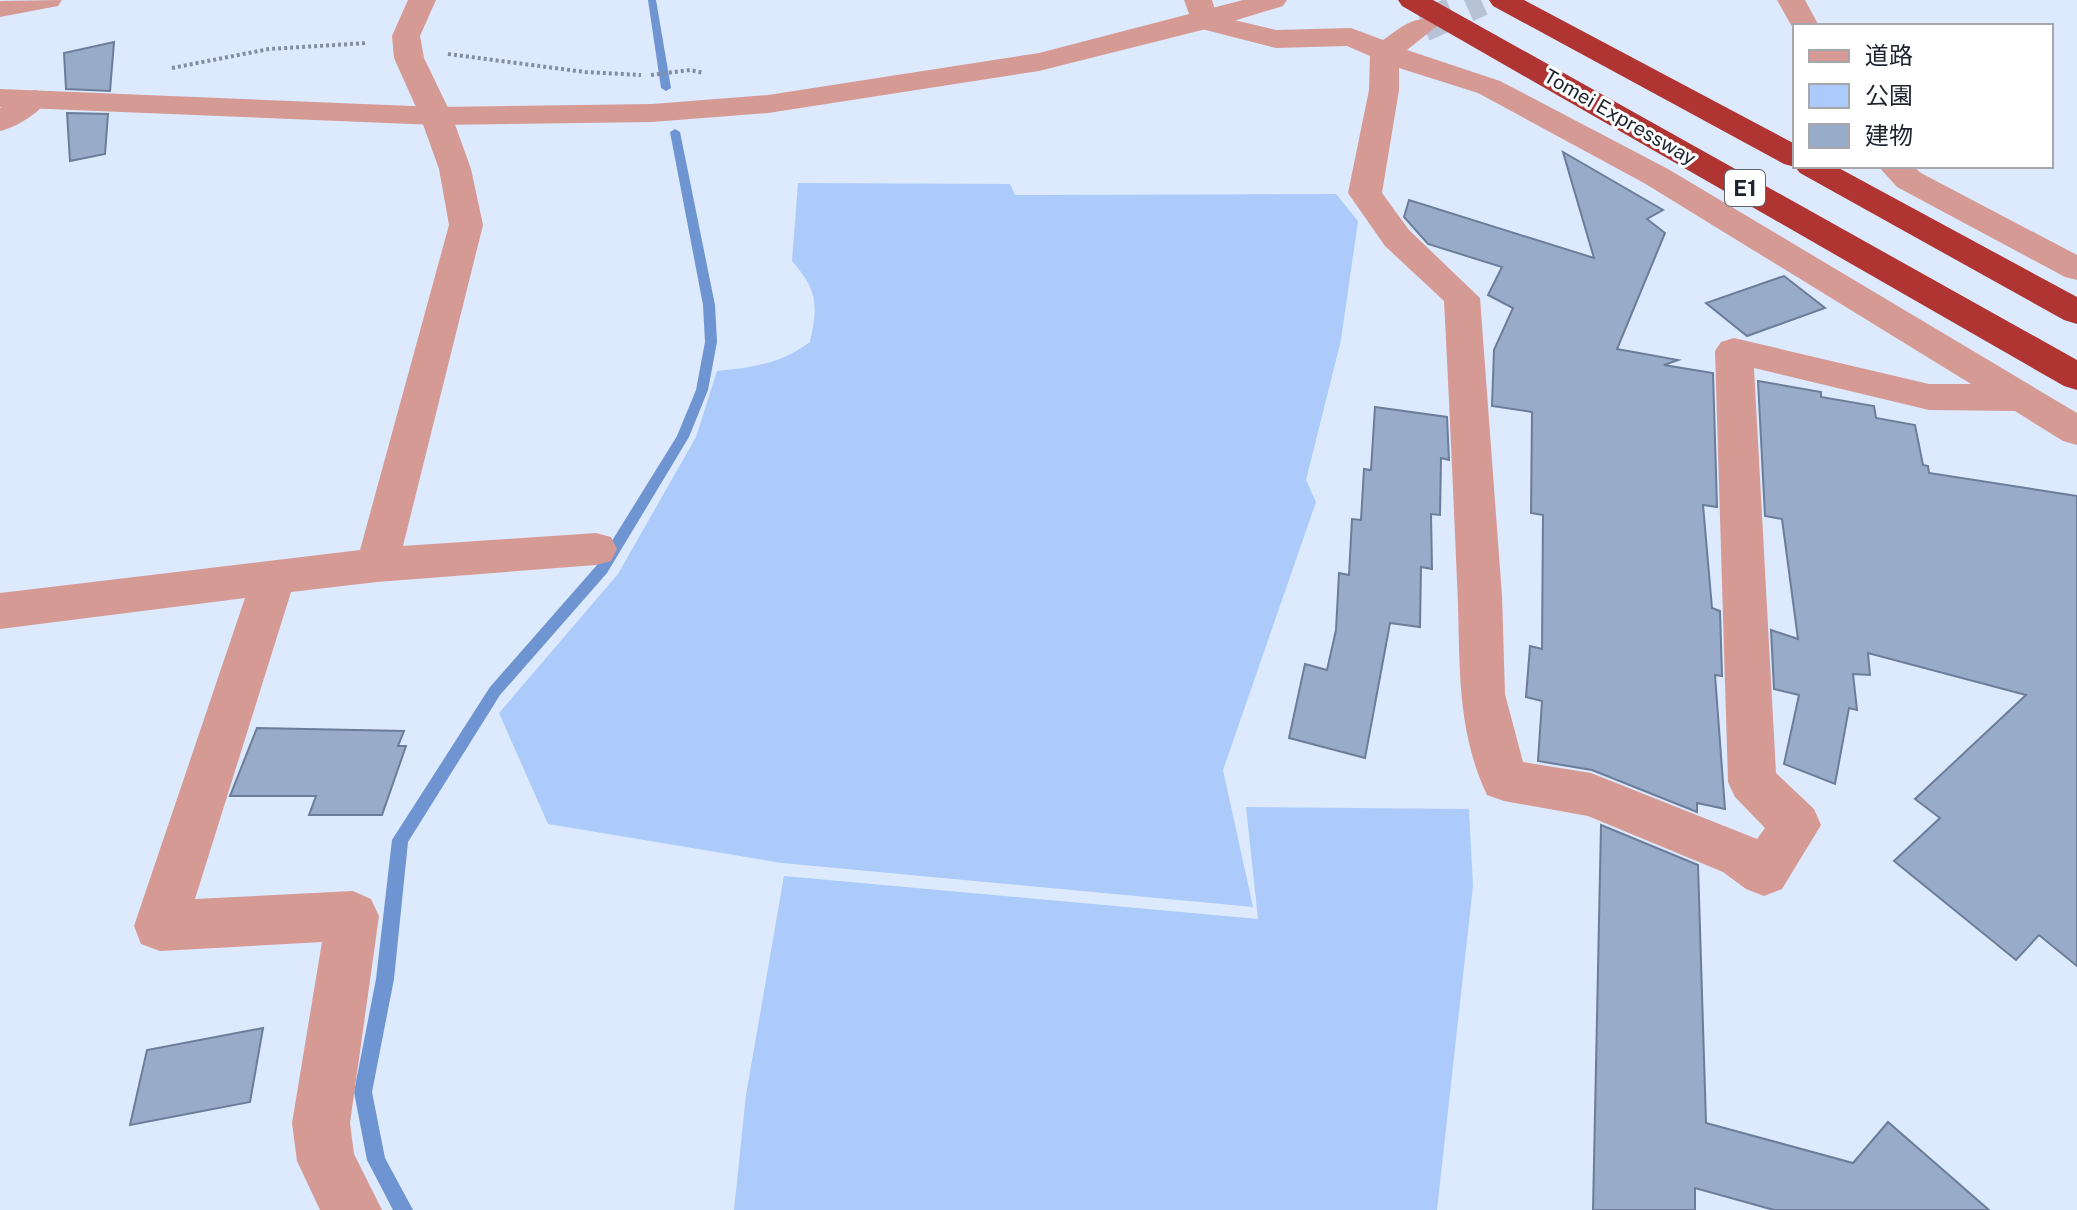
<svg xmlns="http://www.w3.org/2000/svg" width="2077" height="1210" font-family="'Public Sans','Noto Sans JP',sans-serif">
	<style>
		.green { fill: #accbfa }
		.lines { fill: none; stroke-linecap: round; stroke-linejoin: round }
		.stream { fill: #6e94d1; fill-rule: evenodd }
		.building { fill: #98abc9; stroke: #6b7d99; stroke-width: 2 }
		.minor-tunnel { stroke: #b7c2d4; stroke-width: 32; stroke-dasharray: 32 16; stroke-linecap: butt }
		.path { stroke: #848e9e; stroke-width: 4; stroke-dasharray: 3 3; stroke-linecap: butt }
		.minor { fill: #d69a94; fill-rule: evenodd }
		.tertiary { fill: #d69a94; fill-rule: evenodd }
		.motorway { fill: #b03432; fill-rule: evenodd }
		.labels { text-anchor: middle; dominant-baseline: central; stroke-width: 6; stroke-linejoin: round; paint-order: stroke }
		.far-street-label { font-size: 20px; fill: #1d2430; stroke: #fff }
		.shield { fill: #fff; stroke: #61666e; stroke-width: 2 }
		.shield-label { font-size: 22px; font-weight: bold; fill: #1d2430 }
	</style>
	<rect width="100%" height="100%" fill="#dde9fd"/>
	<g class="green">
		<path d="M798 183 1010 184 1015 195 1336 194 1358 221 1341 340 1306 480 1316 502 1223 770 1253 907 782 863 548 824 499 713 618 574 696 437 717 371C752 368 782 363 810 342 818 304 818 291 792 261Z"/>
		<path d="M1246 807 1469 809 1473 886 1437 1210H734L746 1095 784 876 1258 919Z"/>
	</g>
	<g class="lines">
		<g class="stream">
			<path d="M648 0H656L671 88 666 91 661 88Z"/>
			<path d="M675 129 680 132 715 305 717 342 708 390 689 437 607 573 500 695 408 842 394 979 372 1092 385 1158 413 1210H393L367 1160 354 1092 376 979 392 840 490 687 597 565 677 436 696 390 705 342 703 305 670 132Z"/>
		</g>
	</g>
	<g class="building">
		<path d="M114 42 110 91 66 89 64 53Z"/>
		<path d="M67 113 108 114 105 154 70 161Z"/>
		<path d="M1563 152 1663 210 1647 219 1665 233 1617 349 1678 360 1664 365 1713 373 1717 507 1703 505 1712 608 1720 611 1722 676 1715 675 1725 809 1697 803V812L1592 770 1538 761 1542 701 1526 697 1530 646 1542 649 1543 515 1531 513 1532 412 1492 406 1494 350 1513 308 1488 295 1502 267 1428 244 1404 217 1409 200 1594 258Z"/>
		<path d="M1784 276 1825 308 1747 336 1706 303Z"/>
		<path d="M1758 381 1821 392V397L1874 406 1876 418 1915 425 1923 465 1928 466 1929 473 2077 496V966L2039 935 2016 960 1894 861 1940 818 1915 799 2026 695 1868 653 1870 675 1853 674 1857 710 1849 708 1835 784 1784 764 1799 695 1774 689 1771 630 1798 639 1782 519 1765 516Z"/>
		<path d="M1375 407 1447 417 1449 460 1441 458 1440 515 1431 514 1432 569 1421 567 1420 627 1390 623 1365 758 1289 738 1305 664 1327 670 1336 630 1339 573 1349 575 1352 519 1361 520 1364 469 1371 470Z"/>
		<path d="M257 728 404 731 398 746H406L382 815H309L316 796H230Z"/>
		<path d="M1601 825 1698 865 1706 1123 1853 1163 1888 1122 1989 1210H1774L1695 1188V1210H1593Z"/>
		<path d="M263 1028 250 1102 130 1125 147 1050Z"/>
	</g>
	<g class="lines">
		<path class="minor-tunnel" d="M1423 26 1481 0"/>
		<g class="path">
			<path d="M448 54 585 72 641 75"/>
			<path d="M172 68 269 49 367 43"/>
			<path d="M651 75 690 70 704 73"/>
		</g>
		<g class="minor">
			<path d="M62 0 58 6 0 17V1Z"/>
			<path d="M408 0H436L420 36 424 58 452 116 471 169 483 225 403 546 596 533 611 537 617 549 611 561 596 565 377 582 291 592 195 899 353 891 371 899 379 916 350 1123 354 1154 382 1210H320L297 1161 292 1123 322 942 160 951 141 944 134 926 245 598 0 629V593L360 550 449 225 439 169 420 116 394 58 392 36Z"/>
			<path d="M1184 0H1212L1217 16 1276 30 1351 28 1383 40C1399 29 1413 15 1433 20L1437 26 1407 50 1500 81 1668 169 2077 413V445L2063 441 2015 411 1929 410 1754 368 1776 773 1814 809 1821 825 1782 889 1764 896 1746 889 1723 872 1588 816 1504 801 1487 795C1454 725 1461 655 1457 581 1453 488 1449 395 1444 301L1385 246 1348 193 1369 90 1370 56 1347 46 1276 48 1194 27ZM1399 68 1478 93 1644 183 1971 384H1929L1734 338 1721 342 1715 351 1728 782 1735 797 1765 828 1757 839 1591 773 1523 762 1505 694 1502 596 1480 298 1409 230 1382 193 1399 90Z"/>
			<path d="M1777 0H1805L1819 26H1795V32Z"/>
			<path d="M34 90 45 92 49 99C39 113 17 127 0 131V108L23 92Z"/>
			<path d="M1878 166H1913L1921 173 2077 255V280L2065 277 1897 187Z"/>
		</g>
		<path class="tertiary" d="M1243 0H1287L1283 6 1214 27 1039 71 768 113 652 122 436 125 0 107V89L436 107 652 104 768 95 1039 53Z"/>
		<g class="motorway">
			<path d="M1398 0H1433L2077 360V390L2064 386 1402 6Z"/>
			<path d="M1489 0H1524L1795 144V166H1835L2077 297V324L2064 320 1800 173 1795 167 1784 164 1493 6Z"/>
		</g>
	</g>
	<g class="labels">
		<g class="far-street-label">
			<text transform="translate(1620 117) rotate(30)">Tomei Expressway</text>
		</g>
		<rect class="shield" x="1725" y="170" width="40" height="36" rx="6"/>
		<g class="shield-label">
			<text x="1745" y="188">E1</text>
		</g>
	</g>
	<rect x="1793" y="24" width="260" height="144" fill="#ffffff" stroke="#a5a7ac" stroke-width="2"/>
	<rect x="1809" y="50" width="40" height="12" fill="#d69a94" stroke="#a5a7ac" stroke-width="2"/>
	<text x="1865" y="64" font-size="24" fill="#1d2430">道路</text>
	<rect x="1809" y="84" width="40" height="24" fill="#accbfa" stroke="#a5a7ac" stroke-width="2"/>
	<text x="1865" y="104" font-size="24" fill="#1d2430">公園</text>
	<rect x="1809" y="124" width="40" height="24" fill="#98abc9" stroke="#a5a7ac" stroke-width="2"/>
	<text x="1865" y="144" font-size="24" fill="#1d2430">建物</text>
</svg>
